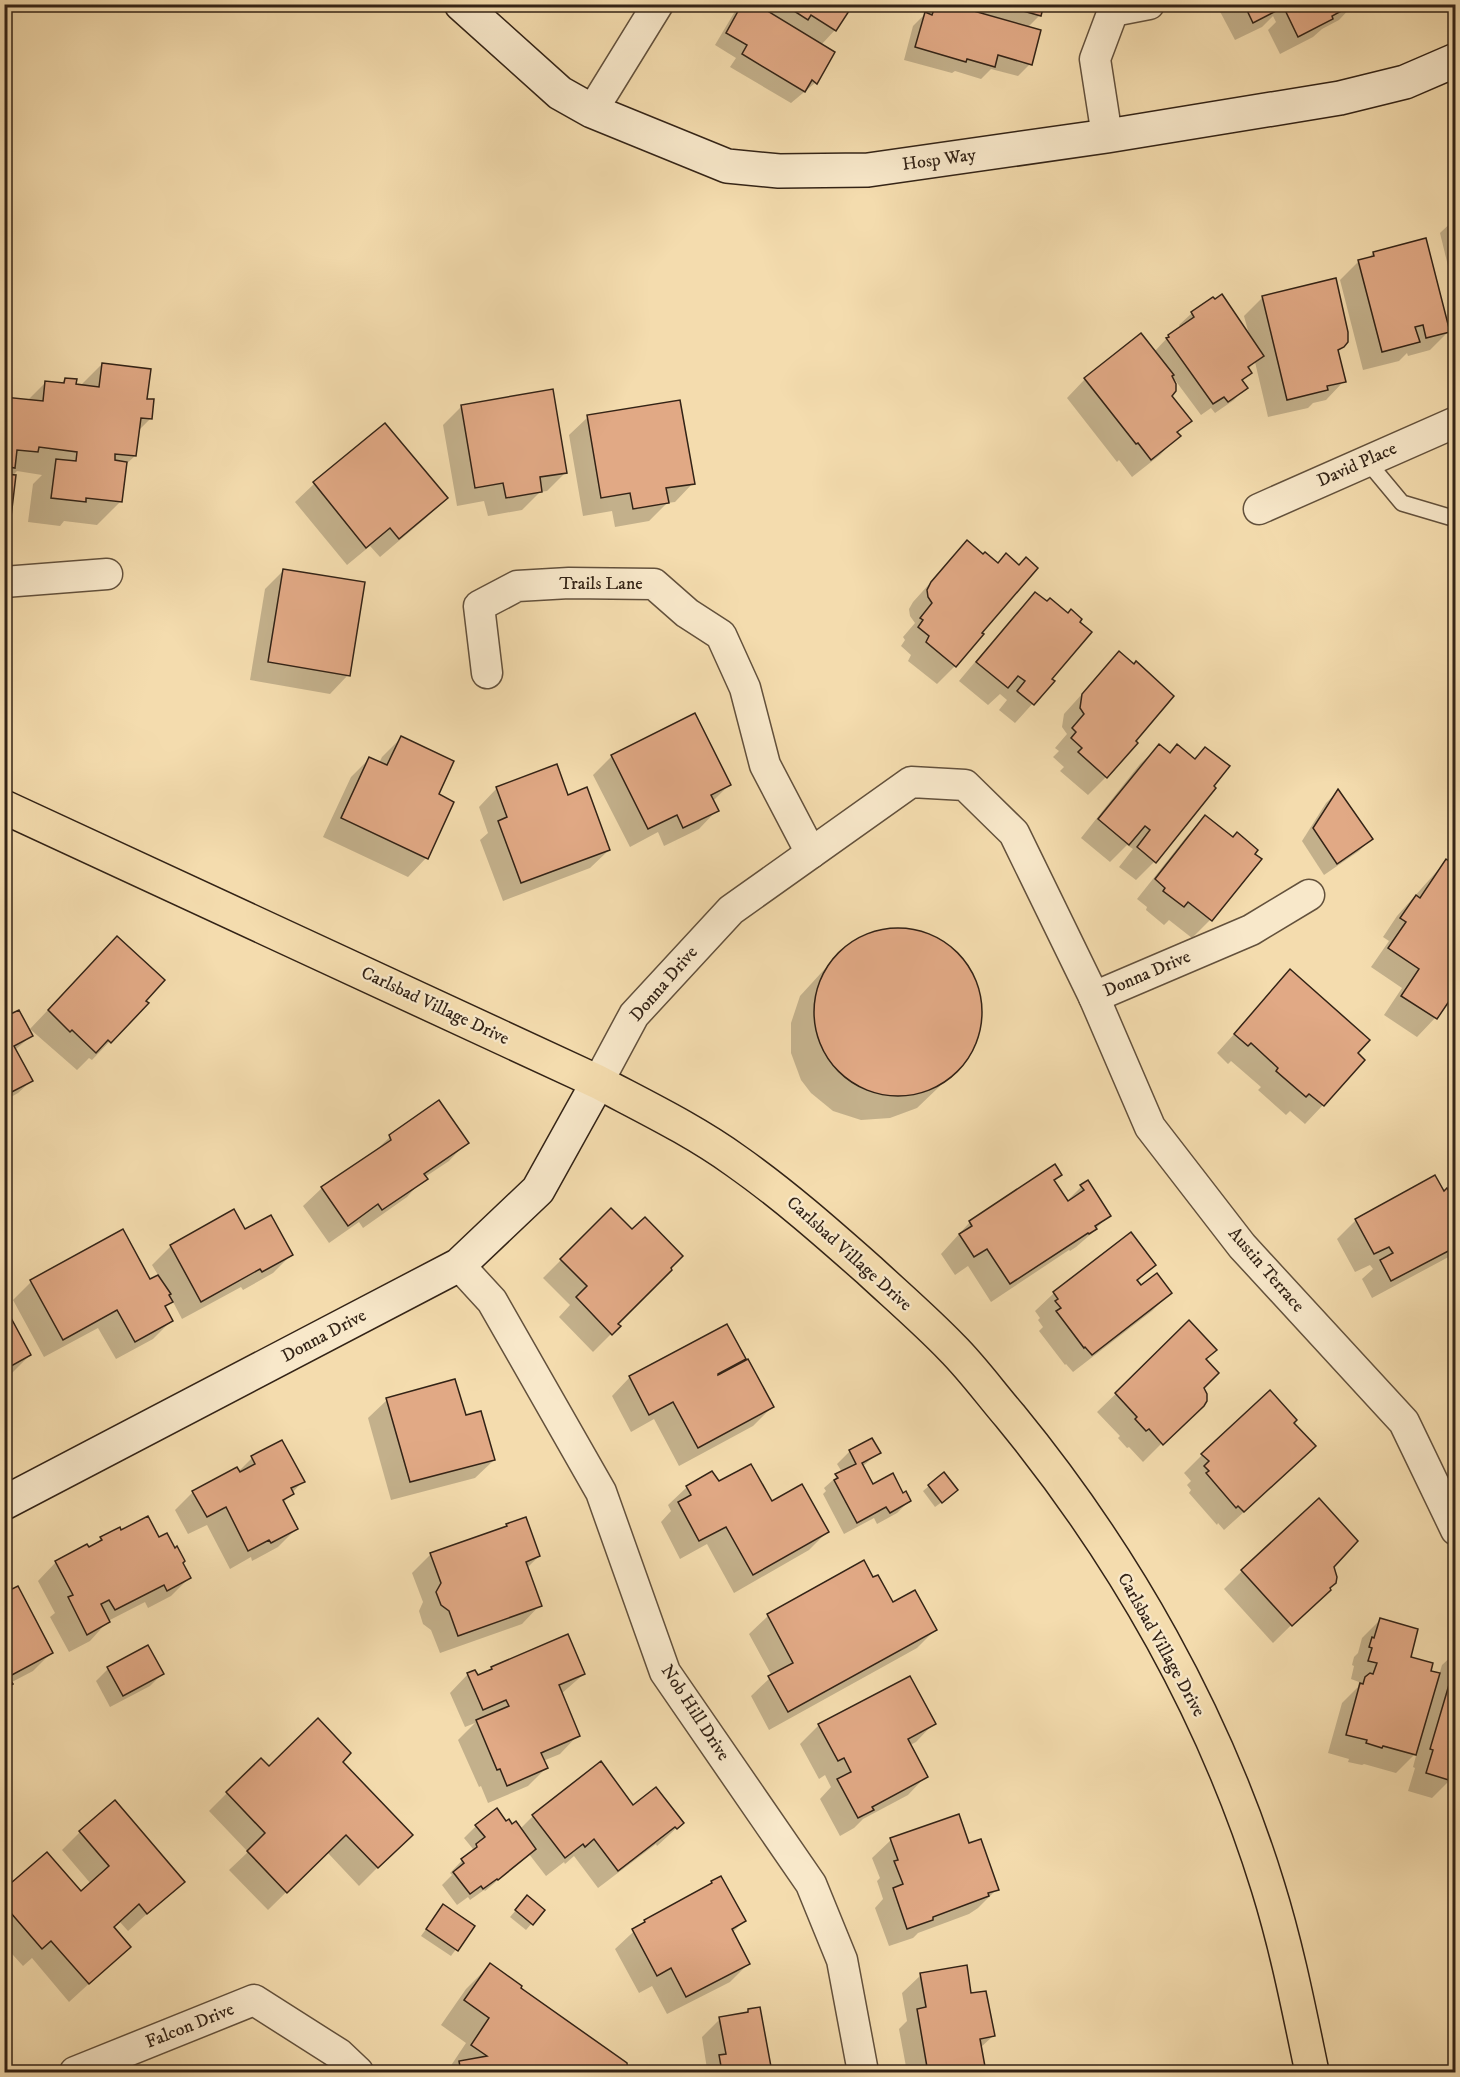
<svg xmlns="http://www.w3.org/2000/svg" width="1460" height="2077" font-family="'IM FELL DW Pica',serif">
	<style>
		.shadow { fill: #0003 }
		.building { fill: #e1a985; stroke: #332316; stroke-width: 1.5 }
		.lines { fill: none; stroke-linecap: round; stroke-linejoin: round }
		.lane-casing { stroke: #63513c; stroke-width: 18 }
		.street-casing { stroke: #63513c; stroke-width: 33 }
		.secondary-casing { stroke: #332316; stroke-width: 36 }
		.primary-casing { stroke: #332316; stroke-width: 36 }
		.lane { stroke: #f8e8ca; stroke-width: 15 }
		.street { stroke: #f8e8ca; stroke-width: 30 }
		.secondary { stroke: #f8e8ca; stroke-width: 33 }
		.primary { stroke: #f4dcae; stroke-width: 33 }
		.labels { text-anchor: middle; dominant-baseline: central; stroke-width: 4.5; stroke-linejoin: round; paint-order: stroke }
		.street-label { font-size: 18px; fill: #332316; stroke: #f8e8ca }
	</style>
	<rect width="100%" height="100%" fill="#f4dcae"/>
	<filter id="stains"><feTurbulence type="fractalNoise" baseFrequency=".00333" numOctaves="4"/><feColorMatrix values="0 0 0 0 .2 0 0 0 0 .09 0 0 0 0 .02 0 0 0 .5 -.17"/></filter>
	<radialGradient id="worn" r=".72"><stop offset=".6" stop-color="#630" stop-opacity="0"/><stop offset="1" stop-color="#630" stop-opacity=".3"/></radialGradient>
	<g class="shadow">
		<path d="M742 4 761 9 764 4H852L835 30 821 45 815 83 791 103 730 67 736 58 715 45 734 13Z"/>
		<path d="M935 4H1043L1040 15 1027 28 1030 64 1018 76 991 69 981 79 955 71 952 73 904 60 913 26Z"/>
		<path d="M1216 4H1354L1339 20 1322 29 1313 37 1280 54 1268 30 1276 22 1273 16 1262 27 1235 40Z"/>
		<path d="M1456 218V299L1440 233Z"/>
		<path d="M1373 253 1448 332 1430 350 1408 356 1407 353 1399 361 1363 370 1340 280 1359 261 1368 259Z"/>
		<path d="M1263 297 1343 346 1337 352 1344 381 1326 400 1313 403 1308 408 1268 417 1255 362 1248 369 1250 373 1242 381 1246 387 1234 400 1215 413 1211 408 1201 415 1175 380 1174 390 1170 396 1190 421 1176 434 1178 436 1160 455 1132 477 1119 460 1117 462 1067 398 1085 379 1141 335 1154 352 1169 336 1181 328 1179 325 1192 313 1250 338 1244 316Z"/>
		<path d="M102 364 146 400 150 419 138 431 135 456 125 465 121 501 97 525 64 521 60 526 28 522 33 484 42 475 17 471 12 476 9 517 4 521V398L27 401 45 383 61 384 65 379 74 385 80 386Z"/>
		<path d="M461 407 566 472 547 491 540 492 522 510 488 516 484 501 457 506 443 425Z"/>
		<path d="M588 417 693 483 675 502 667 503 649 521 615 527 612 511 583 516 569 435Z"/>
		<path d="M385 425 445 498 427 517 380 557 370 546 347 565 295 502 314 484Z"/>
		<path d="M967 542 983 556 997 564 1019 566 980 634 955 666 937 684 908 661 911 655 901 646 905 640 903 637 915 623 910 616 909 609 913 602Z"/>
		<path d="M284 570 348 675 330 694 250 680 265 589Z"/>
		<path d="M1036 594 1050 679 1053 681 1015 723 999 710 1007 700 1000 694 988 705 959 681 1017 612Z"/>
		<path d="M1119 653 1106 777 1088 795 1060 771 1064 767 1053 757 1059 751 1055 748 1067 734 1062 727 1064 714Z"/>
		<path d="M401 738 437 795 426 858 408 877 323 837 351 777 369 759 379 763 382 757Z"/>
		<path d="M1159 746 1214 788 1154 862 1136 880 1119 867 1133 849 1127 845 1110 862 1081 838 1140 764Z"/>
		<path d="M612 756 729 785 713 801 717 810 699 829 664 846 658 832 630 847 593 775Z"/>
		<path d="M497 788 567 796 609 850 590 868 503 901 480 840 488 833 479 807Z"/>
		<path d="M1338 791 1371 839 1359 851 1324 875 1302 841 1326 803Z"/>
		<path d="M1456 806V823L1451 811Z"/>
		<path d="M1205 817 1260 859 1210 920 1192 938 1169 920 1164 925 1146 910 1147 907 1137 899 1187 836Z"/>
		<path d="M1446 861 1455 989 1435 1018 1417 1037 1384 1015 1402 988 1371 967 1389 941 1383 937 1397 916Z"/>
		<path d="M896 928 916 930 943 941 964 961 977 987 981 1016 977 1037 964 1063 917 1108 890 1118 861 1120 833 1111 811 1093 801 1080 791 1053V1023L800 996 843 949 868 934Z"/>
		<path d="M99 956 146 1003 92 1060 89 1058 77 1070 30 1029Z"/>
		<path d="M1290 972 1356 1053 1323 1105 1305 1124 1290 1111 1286 1115 1258 1090 1261 1087 1231 1061 1228 1064 1217 1053Z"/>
		<path d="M4 1019 31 1036 15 1050 31 1081 18 1093 4 1101Z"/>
		<path d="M390 1137 467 1142 449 1161 425 1177 407 1197 363 1228 359 1222 329 1243 303 1206 322 1188 372 1154Z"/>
		<path d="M1060 1174 1053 1182 1066 1202 1081 1187 1109 1215 1091 1234 1076 1247 1070 1251 1069 1250 991 1302 968 1266 955 1275 941 1254 970 1222Z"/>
		<path d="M1434 1177 1443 1193 1456 1207V1253L1372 1298 1362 1279 1373 1269 1370 1265 1355 1272 1337 1239 1356 1220Z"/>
		<path d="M611 1210 616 1324 619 1326 593 1352 559 1317 570 1305 543 1278Z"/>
		<path d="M245 1231 291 1255 273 1273 243 1290 241 1287 182 1319 172 1300 165 1308 172 1320 153 1339 116 1359 98 1328 44 1357 13 1300 31 1282 150 1281 158 1275 152 1265 171 1246Z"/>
		<path d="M1131 1234 1154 1265 1137 1282 1141 1287 1170 1293 1152 1311 1073 1372 1066 1364 1065 1365 1039 1331 1043 1327 1038 1320 1040 1318 1035 1311 1054 1293Z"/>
		<path d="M4 1309 30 1355 11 1374 4 1377Z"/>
		<path d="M1189 1323 1205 1360 1202 1388 1205 1400 1143 1462 1129 1447 1127 1448 1118 1438 1120 1436 1097 1412Z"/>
		<path d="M744 1358 735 1367 772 1407 753 1426 679 1466 654 1419 631 1432 612 1396 630 1377Z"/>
		<path d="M387 1400 465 1417 494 1460 475 1478 391 1500 368 1418Z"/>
		<path d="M1292 1423 1296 1465 1224 1530 1218 1523 1217 1525 1189 1493 1191 1490 1187 1485 1191 1481 1184 1473 1202 1455Z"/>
		<path d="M850 1451 879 1452 862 1467 872 1486 902 1495 909 1501 897 1513 877 1524 874 1518 844 1534 823 1494 826 1491 824 1488 842 1472 837 1464Z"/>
		<path d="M252 1458 303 1481 283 1503 296 1529 278 1547 252 1561 251 1557 230 1569 207 1525 188 1534 175 1510 193 1492 238 1472Z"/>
		<path d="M929 1486 950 1496 935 1507 923 1491Z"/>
		<path d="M687 1487 771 1503 827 1532 809 1550 734 1593 707 1544 680 1559 661 1522 671 1511 668 1505Z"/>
		<path d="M507 1525 539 1556 527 1568 540 1605 522 1624 440 1653 431 1630 423 1624 419 1611 423 1602 412 1573 431 1554 503 1529Z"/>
		<path d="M119 1529 120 1532 158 1539 182 1563 189 1578 171 1596 148 1608 145 1602 108 1621 90 1641 69 1652 50 1617 55 1613 38 1581 56 1562 88 1549 101 1539Z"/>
		<path d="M864 1562 873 1579 892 1604 935 1630 917 1648 769 1730 751 1696 772 1676 749 1634 768 1616Z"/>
		<path d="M1332 1567 1335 1582 1273 1643 1224 1589 1242 1571Z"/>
		<path d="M4 1595 51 1653 33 1671 10 1683 4 1690Z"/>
		<path d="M1381 1619 1409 1658 1429 1672 1439 1675 1442 1665 1456 1652V1782L1450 1780 1432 1798 1408 1791 1415 1768 1413 1767 1417 1752 1396 1773 1364 1764 1362 1765 1348 1762 1349 1759 1328 1753 1342 1703 1358 1687 1359 1682 1351 1679 1354 1666 1352 1665 1354 1657 1358 1653 1362 1638Z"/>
		<path d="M492 1668 584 1674 561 1694 578 1735 560 1754 543 1761 546 1768 528 1786 488 1803 481 1786 479 1787 458 1740 475 1723 465 1727 450 1693 468 1674 477 1677Z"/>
		<path d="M108 1669 162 1674 150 1686 110 1707 96 1681Z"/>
		<path d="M934 1723 916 1742 910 1745 926 1776 908 1795 863 1819 854 1828 840 1836 820 1799 831 1787 825 1775 819 1779 800 1744 819 1725Z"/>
		<path d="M341 1762 410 1835 359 1886 327 1852 268 1910 229 1870 248 1852 209 1811 227 1793 269 1768Z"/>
		<path d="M633 1807 682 1823 657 1846 656 1844 598 1888 574 1856 565 1864 564 1862 546 1876 529 1854 485 1891 484 1890 470 1900 468 1897 457 1905 442 1885 452 1875 450 1873 473 1849 464 1838 476 1826 506 1823 520 1829 533 1816Z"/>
		<path d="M80 1832 182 1882 128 1931 120 1922 113 1928 129 1947 69 2002 32 1958 23 1966 4 1945V1891L81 1893 91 1884 62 1850Z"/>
		<path d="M891 1840 968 1845 997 1889 978 1908 969 1914 918 1933 913 1938 889 1946 875 1908 883 1899 877 1881 880 1878 872 1858Z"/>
		<path d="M712 1882 744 1921 732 1933 748 1964 730 1982 667 2014 652 1986 639 1993 615 1949 645 1921 708 1886Z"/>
		<path d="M522 1903 543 1910 526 1930 510 1917Z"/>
		<path d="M443 1906 473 1926 451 1956 421 1936Z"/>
		<path d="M490 1965 519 1988 625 2064 627 2072H450L448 2070 466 2043 441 2025 466 1989Z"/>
		<path d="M921 1975 970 1995 993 2036 980 2048 985 2072H907L899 2029 907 2021 902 1993Z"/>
		<path d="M759 2009 770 2072H704L707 2069 702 2037 720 2019 745 2014 749 2011Z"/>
	</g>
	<g class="building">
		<path d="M742 4H756L835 52 817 84 812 80 805 92 742 54 747 45 726 33Z"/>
		<path d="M783 4H849L848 6 851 8 836 31 811 15 808 20Z"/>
		<path d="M936 4H949L1041 30 1032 65 998 55 995 67 967 59 966 62 915 47 925 12 932 15Z"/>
		<path d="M998 4H1044L1041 16Z"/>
		<path d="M1244 4H1280L1282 8 1253 23Z"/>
		<path d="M1295 4H1354L1332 16 1333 19 1298 37 1285 10Z"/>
		<path d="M1426 238 1450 332 1426 338 1423 325 1415 327 1420 342 1382 352 1358 260 1374 256 1373 252Z"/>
		<path d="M1336 278 1348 332V342L1344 347 1338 350 1346 382 1327 386 1328 390 1287 400 1262 296Z"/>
		<path d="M1222 294 1264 356 1248 367 1252 373 1242 380 1248 388 1228 402 1224 397 1213 404 1166 338 1169 337 1168 335 1194 317 1191 312 1213 297 1215 299Z"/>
		<path d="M1141 333 1174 375 1172 376 1176 384V391L1172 396 1192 421 1177 432 1181 436 1151 460 1138 443 1136 444 1084 378Z"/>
		<path d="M102 363 151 369 147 399H154L152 419 141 418 136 456 115 454V460L127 462 122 502 86 498V502L51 498 56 459 76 461 77 452 39 447 38 452 17 450 15 468 4 466V397L43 401 45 381 64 383 65 378 77 379 76 384 99 387Z"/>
		<path d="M553 389 567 473 540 477 542 492 506 498 503 483 475 488 461 405Z"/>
		<path d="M680 400 695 484 666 488 669 503 633 509 630 493 601 498 587 415Z"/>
		<path d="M385 423 448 498 399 539 390 528 366 548 313 482Z"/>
		<path d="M4 474 16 475 11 517H4Z"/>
		<path d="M967 540 983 554 985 552 998 563 1006 553 1019 565 1026 557 1038 568 982 633 984 634 956 667 926 642 929 636 918 627 923 620 920 618 932 603 928 597 927 590 931 582Z"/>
		<path d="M283 569 365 582 350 676 268 662Z"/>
		<path d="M1035 592 1047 601 1050 598 1068 613 1071 609 1082 619 1080 622 1092 632 1052 679 1055 681 1034 705 1017 691 1025 681 1018 676 1008 688 976 662Z"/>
		<path d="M1119 651 1134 664 1136 661 1174 696 1136 741 1138 743 1107 778 1078 752 1082 748 1071 738 1076 732 1072 728 1084 714 1080 708 1082 694Z"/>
		<path d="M695 713 731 785 711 795 719 811 683 828 677 815 648 829 611 755Z"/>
		<path d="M401 736 454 761 439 794 454 802 428 859 341 818 369 757 387 765Z"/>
		<path d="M1159 744 1170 753 1177 744 1195 759 1205 747 1230 766 1214 786 1216 788 1156 863 1137 847 1150 830 1145 826 1129 845 1098 819Z"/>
		<path d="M557 764 568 795 587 787 610 850 521 883 498 821 507 817 496 787Z"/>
		<path d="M1338 789 1373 839 1337 864 1313 828Z"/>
		<path d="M1205 815 1233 837 1237 832 1258 850 1255 854 1262 859 1212 921 1188 902 1184 907 1163 891 1165 888 1155 879Z"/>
		<path d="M1446 859 1456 866V991L1437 1019 1401 996 1419 969 1388 948 1406 922 1400 918 1416 895 1420 898Z"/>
		<circle cx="898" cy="1012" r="84"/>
		<path d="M117 936 165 980 146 1001 149 1003 111 1043 108 1040 96 1053 72 1030 70 1032 48 1010Z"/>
		<path d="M1290 969 1370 1040 1358 1053 1365 1060 1324 1106 1309 1094 1306 1097 1276 1071 1278 1068 1251 1043 1248 1046 1234 1034Z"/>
		<path d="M19 1010 33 1036 14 1046 33 1081 4 1096V1017Z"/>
		<path d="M439 1100 469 1143 424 1174 428 1179 382 1210 378 1204 348 1226 321 1187 391 1140 389 1135Z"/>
		<path d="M1055 1164 1062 1175 1054 1180 1068 1201 1084 1190 1080 1185 1088 1180 1111 1216 1095 1226 1097 1229 1089 1234 1088 1233 1010 1284 987 1249 974 1257 959 1234 972 1226 969 1221Z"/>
		<path d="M1435 1175 1444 1191 1447 1188 1456 1204V1247L1391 1281 1380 1260 1393 1253 1389 1247 1374 1254 1355 1219Z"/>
		<path d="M611 1208 632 1229 645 1217 683 1256 671 1268 672 1270 618 1324 621 1326 612 1335 576 1297 587 1286 560 1259Z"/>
		<path d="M234 1209 245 1229 271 1215 293 1255 262 1272 260 1269 201 1302 170 1245Z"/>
		<path d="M123 1229 150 1279 158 1275 171 1294 169 1295 173 1302 165 1306 173 1321 135 1342 117 1310 63 1340 30 1280Z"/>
		<path d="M1131 1232 1156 1265 1137 1280 1141 1285 1157 1273 1172 1293 1092 1355 1085 1347 1084 1348 1056 1311 1061 1308 1055 1301 1058 1299 1053 1292Z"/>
		<path d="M4 1305 31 1355 4 1370Z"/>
		<path d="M1189 1320 1217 1350 1206 1359 1219 1373 1204 1388 1207 1394V1401L1204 1406 1163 1445 1149 1429 1146 1431 1135 1419 1137 1417 1115 1393Z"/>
		<path d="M727 1324 746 1359 718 1374V1375L748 1359 774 1407 698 1448 673 1402 649 1415 629 1376Z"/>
		<path d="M455 1379 466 1415 481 1411 495 1460 410 1482 386 1398Z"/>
		<path d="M1270 1390 1297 1420 1294 1423 1316 1446 1244 1512 1238 1506 1236 1508 1206 1473 1209 1471 1204 1466 1209 1461 1201 1454Z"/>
		<path d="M872 1438 881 1453 862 1463 873 1484 893 1473 903 1493 906 1491 911 1501 890 1513 886 1507 857 1523 834 1480 838 1478 835 1474 856 1464 849 1450Z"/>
		<path d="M282 1440 305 1482 291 1488 294 1494 283 1500 298 1529 271 1543 269 1540 248 1551 226 1507 207 1517 192 1491 237 1467 240 1472 255 1464 251 1456Z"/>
		<path d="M751 1464 772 1501 802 1484 829 1532 753 1575 726 1527 699 1541 678 1502 691 1495 686 1486 712 1471 719 1481Z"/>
		<path d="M944 1472 958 1490 942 1503 928 1485Z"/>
		<path d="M1319 1498 1358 1541 1334 1567 1337 1577 1336 1583 1330 1588 1331 1590 1292 1626 1241 1570Z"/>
		<path d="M148 1516 159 1537 167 1533 175 1548 177 1546 185 1561 183 1563 191 1578 167 1591 164 1585 115 1610 109 1600 101 1604 110 1622 87 1635 68 1597 73 1595 55 1561 87 1544 89 1547 102 1540 100 1537 120 1527 121 1530Z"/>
		<path d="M526 1517 540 1556 526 1562 542 1606 458 1636 449 1611 441 1605 436 1592 441 1583 430 1553 507 1526 506 1524Z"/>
		<path d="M864 1560 873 1577 878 1575 893 1602 915 1590 937 1630 788 1712 768 1676 793 1663 767 1614Z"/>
		<path d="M18 1586 53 1653 8 1677 13 1684 4 1689V1593Z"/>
		<path d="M1380 1618 1418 1629 1411 1657 1433 1663 1431 1671 1440 1673 1416 1755 1383 1746 1382 1748 1366 1743 1367 1740 1346 1735 1360 1683 1363 1684 1365 1677 1370 1673 1373 1674 1377 1663 1368 1661 1372 1648 1369 1647 1372 1637 1374 1638Z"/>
		<path d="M568 1634 585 1674 559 1685 580 1736 541 1753 548 1768 507 1786 500 1769 497 1770 476 1720 509 1706 506 1700 483 1710 467 1673 475 1670 478 1675 492 1669 491 1667Z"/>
		<path d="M148 1645 164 1674 123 1696 107 1667Z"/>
		<path d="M1456 1661V1770L1452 1781 1426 1773 1433 1750 1430 1749Z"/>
		<path d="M910 1676 936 1724 908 1739 928 1777 872 1807 874 1810 858 1818 837 1779 851 1772 844 1758 838 1761 818 1724Z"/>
		<path d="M318 1718 351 1753 343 1762 413 1835 378 1868 346 1835 287 1893 247 1851 265 1833 226 1792 261 1758 269 1766Z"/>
		<path d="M601 1761 633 1805 656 1787 684 1823 677 1829 675 1827 618 1871 594 1839 585 1847 583 1844 565 1858 532 1815Z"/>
		<path d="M115 1800 185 1882 147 1914 139 1904 114 1927 131 1947 89 1984 51 1941 42 1949 4 1905V1889L47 1852 81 1891 109 1866 79 1831Z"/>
		<path d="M497 1808 506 1821 509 1819 512 1824 516 1821 536 1849 498 1880 497 1879 483 1889 481 1886 470 1894 453 1872 464 1863 461 1859 477 1847 476 1844 485 1837 475 1825Z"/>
		<path d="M959 1814 969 1843 981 1839 999 1890 988 1893 989 1896 933 1917V1920L907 1929 893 1888 903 1884 894 1861 898 1860 890 1838Z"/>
		<path d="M721 1876 746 1921 732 1929 750 1964 686 1997 671 1968 657 1976 632 1929 645 1922 644 1920 712 1883 711 1881Z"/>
		<path d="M527 1895 545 1910 533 1925 515 1910Z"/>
		<path d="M443 1904 475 1926 458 1951 426 1929Z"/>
		<path d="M490 1963 522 1986 521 1988 627 2063 628 2072H461L459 2061 487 2056 471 2045 489 2018 464 2000Z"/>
		<path d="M967 1965 971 1993 986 1991 995 2036 980 2039 986 2072H933L932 2066 927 2067 917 2009 926 2007 920 1973Z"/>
		<path d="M760 2007 772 2072H722L719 2055 726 2054 719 2017 748 2012V2009Z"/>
	</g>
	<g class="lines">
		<defs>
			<path id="lane" d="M1367 461 1402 503 1456 519"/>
			<g id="street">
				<path d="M592 111 658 4"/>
				<path d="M1107 136 1095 59 1113 11 1149 4"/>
				<path d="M1259 509 1456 422"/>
				<path d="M4 582 107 574"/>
				<path d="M487 673 479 606 517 586 569 583 654 584 687 613 721 635 745 688 765 765 811 853"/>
				<path d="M1094 997 1150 1127 1242 1246 1404 1422 1456 1530"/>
				<path d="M598 1082 634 1015 731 910 911 782 965 785 1014 833 1094 997 1251 930 1309 895"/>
				<path d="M459 1265 492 1301 601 1492 665 1672 811 1884 842 1960 863 2072"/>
				<path d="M75 2072 254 2000 339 2054 358 2072"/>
			</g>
			<g id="secondary">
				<path d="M461 4 560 93 592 111 727 166 779 171 868 170 1107 136 1340 98 1405 82 1456 60"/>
				<path d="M4 1503 459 1265 538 1190 598 1082"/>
			</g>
			<path id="primary" d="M4 807 598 1082C645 1107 693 1130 736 1161 783 1194 826 1232 869 1270 897 1296 926 1321 952 1348 973 1369 991 1394 1010 1416 1124 1555 1215 1715 1268 1887 1287 1948 1299 2010 1312 2072"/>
		</defs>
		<use href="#lane" class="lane-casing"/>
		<use href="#street" class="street-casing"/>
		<use href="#secondary" class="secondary-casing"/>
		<use href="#primary" class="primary-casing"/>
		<use href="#lane" class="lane"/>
		<use href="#street" class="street"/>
		<use href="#secondary" class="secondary"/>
		<use href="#primary" class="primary"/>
	</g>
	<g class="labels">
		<g class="street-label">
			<text transform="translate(939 160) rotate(-8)">Hosp Way</text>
			<text transform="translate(1357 465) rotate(-24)">David Place</text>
			<text x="601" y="584">Trails Lane</text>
			<text transform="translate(1147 974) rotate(-23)">Donna Drive</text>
			<text transform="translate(664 984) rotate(-49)">Donna Drive</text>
			<text transform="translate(435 1006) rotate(25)">Carlsbad Village Drive</text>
			<text transform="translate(849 1254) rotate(42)">Carlsbad Village Drive</text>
			<text transform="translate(1266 1270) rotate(49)">Austin Terrace</text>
			<text transform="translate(324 1336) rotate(-28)">Donna Drive</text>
			<text transform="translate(1161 1645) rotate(61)">Carlsbad Village Drive</text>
			<text transform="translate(695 1713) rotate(57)">Nob Hill Drive</text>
			<text transform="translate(190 2026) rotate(-22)">Falcon Drive</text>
		</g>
	</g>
	<rect width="1460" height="2077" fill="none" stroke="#f4dcae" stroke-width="24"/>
	<rect x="6" y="6" width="1448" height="2065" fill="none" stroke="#332316" stroke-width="3"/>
	<rect x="12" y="12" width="1436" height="2053" fill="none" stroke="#332316" stroke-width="1.5"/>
	<rect width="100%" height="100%" filter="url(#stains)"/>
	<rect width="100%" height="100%" fill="url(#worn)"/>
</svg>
